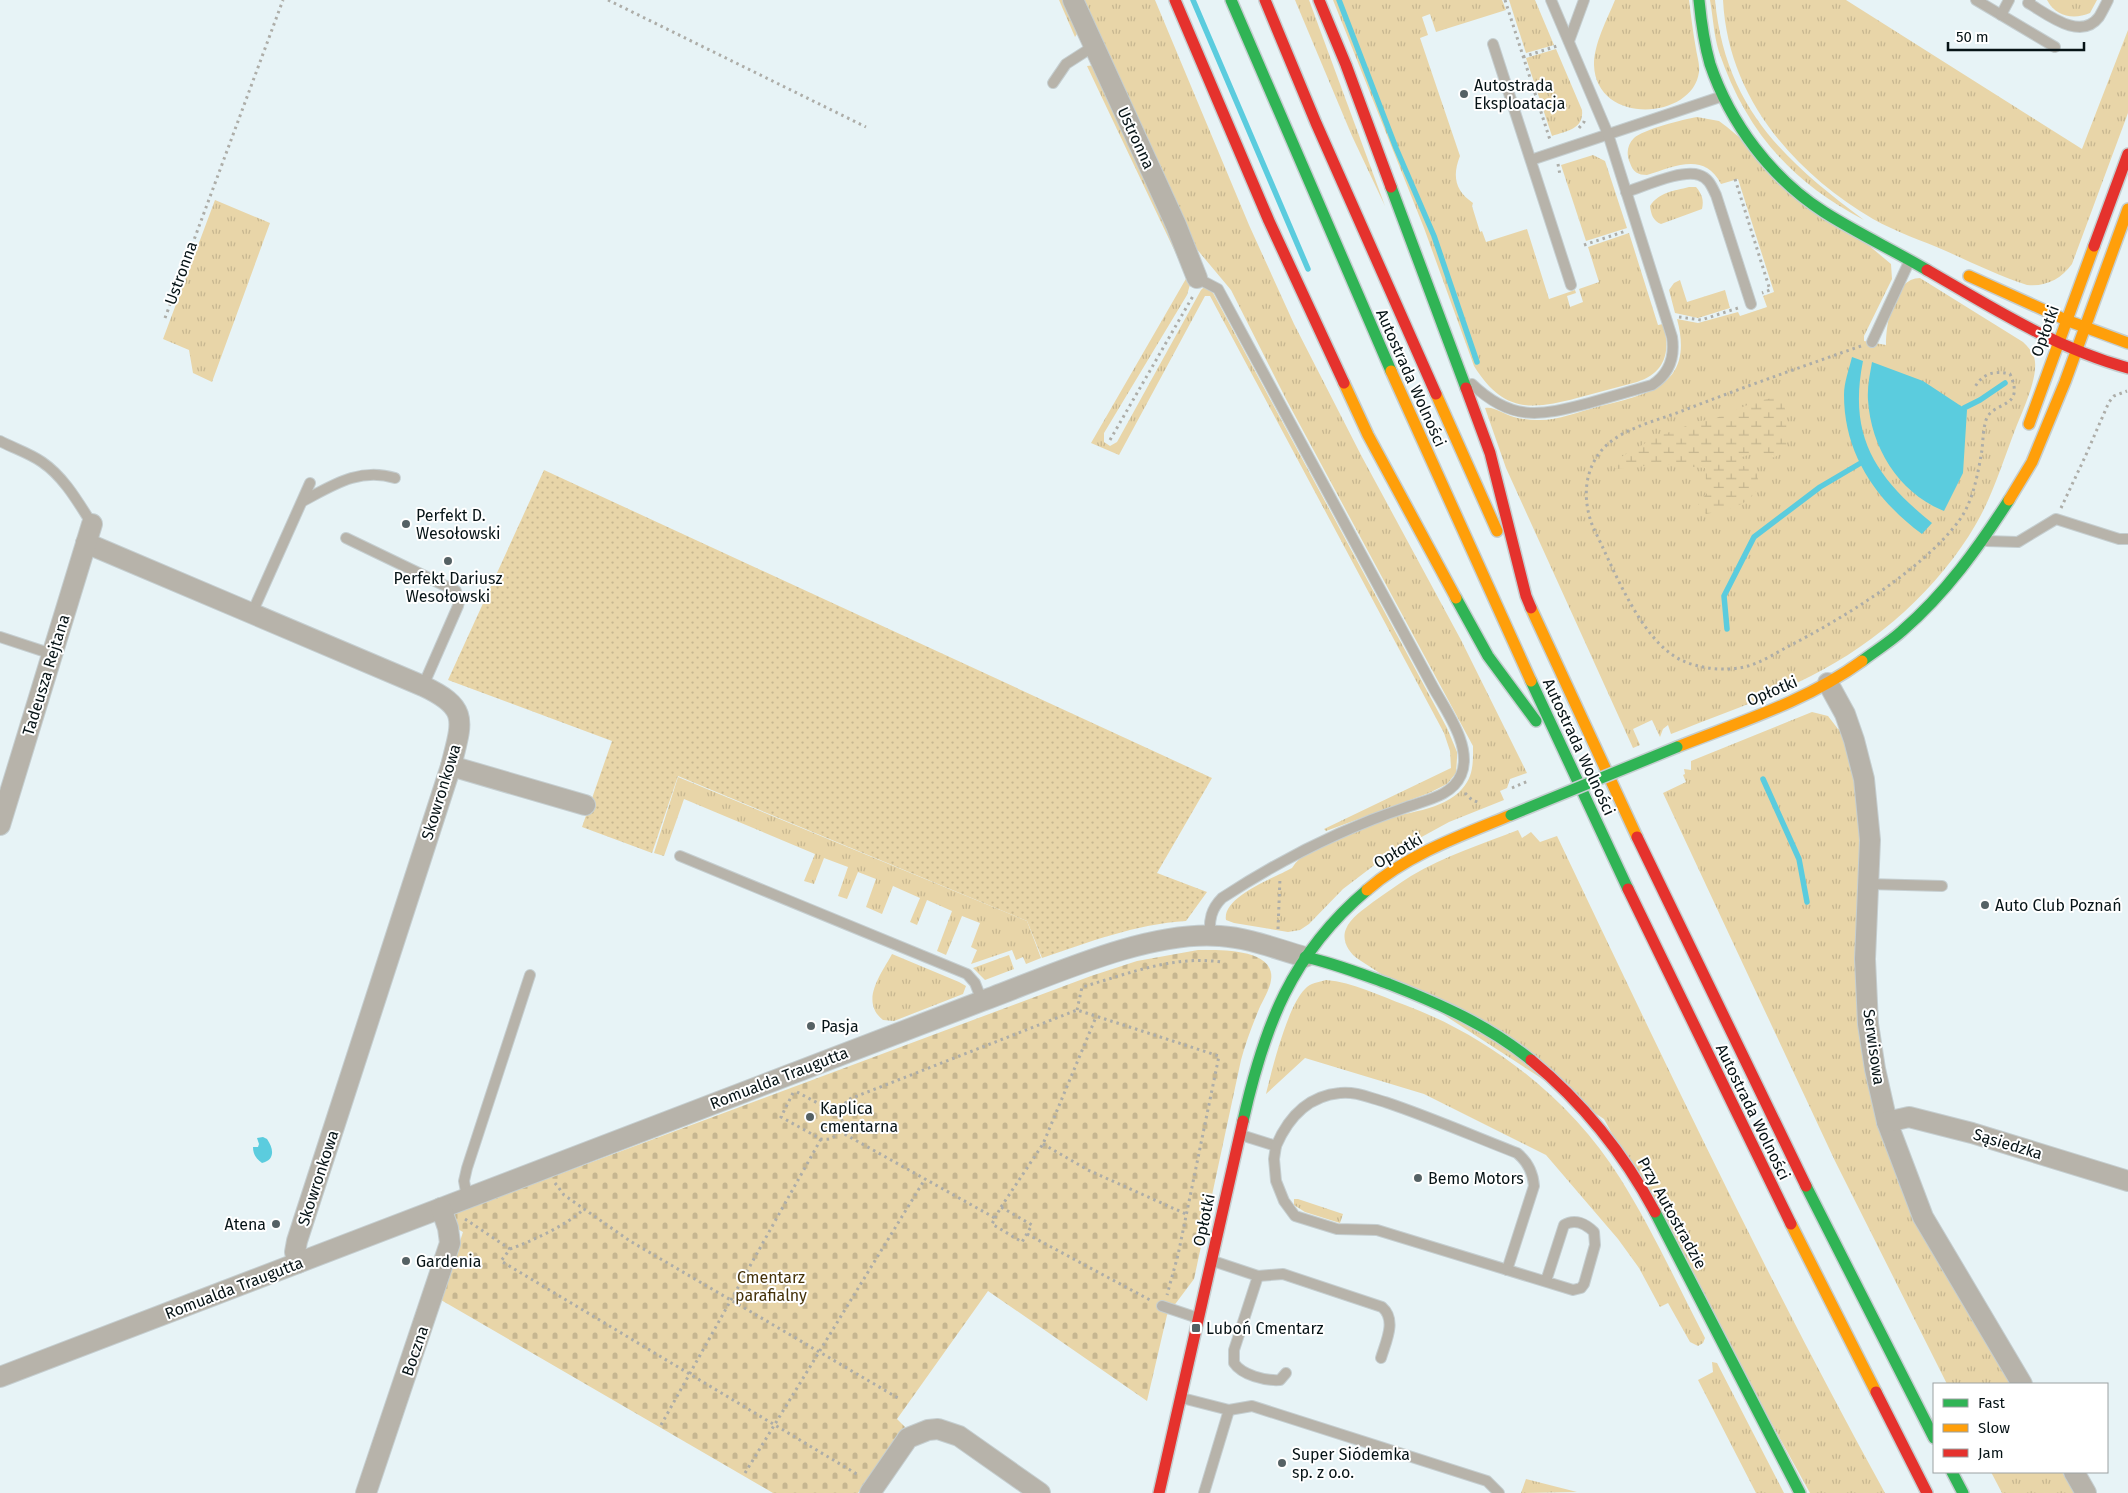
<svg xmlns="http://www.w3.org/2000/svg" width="2128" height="1493" font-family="'Fira Sans',sans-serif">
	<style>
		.grass { fill: url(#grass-tufts) }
		.wetland { fill: url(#wetland-marsh) }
		.cemetery { fill: url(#cemetery-stones) }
		.park { fill: url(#park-dots) }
		.water { fill: #5bccde }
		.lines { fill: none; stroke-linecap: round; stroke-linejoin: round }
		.stream { stroke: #5bccde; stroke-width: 5.5 }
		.lane-casing { stroke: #c5ced0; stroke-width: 12 }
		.street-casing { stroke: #c5ced0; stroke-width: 22 }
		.fast-casing { stroke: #c5ced0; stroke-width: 14 }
		.slow-casing { stroke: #c5ced0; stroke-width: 14 }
		.jam-casing { stroke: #c5ced0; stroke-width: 14 }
		.path { stroke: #adada8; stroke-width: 3; stroke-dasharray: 2.5 4; stroke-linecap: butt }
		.lane { stroke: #b7b3aa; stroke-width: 10 }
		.street { stroke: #b7b3aa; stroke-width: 20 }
		.fast { stroke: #30b455; stroke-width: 11 }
		.slow { stroke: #ff9f0a; stroke-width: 11 }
		.jam { stroke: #e5322d; stroke-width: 11 }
		.fast-bridge-casing { stroke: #c5ced0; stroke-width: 14; stroke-linecap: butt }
		.fast-bridge { stroke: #30b455; stroke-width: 11 }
		.poi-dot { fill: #556164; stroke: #fff; stroke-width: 2 }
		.labels { text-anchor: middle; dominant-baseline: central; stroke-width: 4; stroke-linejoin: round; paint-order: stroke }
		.poi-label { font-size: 16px; fill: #061316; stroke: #fff; text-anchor: start }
		.street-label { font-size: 16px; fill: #061316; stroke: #fff }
		.park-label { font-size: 16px; fill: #453209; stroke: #fff }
	</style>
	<defs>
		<pattern id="grass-tufts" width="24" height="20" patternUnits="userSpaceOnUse" patternTransform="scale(1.25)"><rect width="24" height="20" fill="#e8d5a8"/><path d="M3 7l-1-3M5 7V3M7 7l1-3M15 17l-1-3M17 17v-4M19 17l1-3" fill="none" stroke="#c6b690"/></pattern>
		<pattern id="wetland-marsh" width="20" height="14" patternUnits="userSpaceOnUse" patternTransform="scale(1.25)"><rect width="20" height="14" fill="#e8d5a8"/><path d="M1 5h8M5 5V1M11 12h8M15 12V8" fill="none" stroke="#c6b690"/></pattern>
		<pattern id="cemetery-stones" width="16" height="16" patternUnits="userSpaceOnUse" patternTransform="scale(1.25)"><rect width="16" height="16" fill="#e8d5a8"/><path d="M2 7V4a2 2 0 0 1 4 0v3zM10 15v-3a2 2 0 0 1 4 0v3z" fill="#c6b690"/></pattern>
		<pattern id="park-dots" width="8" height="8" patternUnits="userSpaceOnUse" patternTransform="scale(1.25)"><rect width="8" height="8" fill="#e8d5a8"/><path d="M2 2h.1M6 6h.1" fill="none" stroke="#c6b690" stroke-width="1.8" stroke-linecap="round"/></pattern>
	</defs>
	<rect width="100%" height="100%" fill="#e7f3f6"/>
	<g class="grass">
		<path d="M1059 0H1065L1079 31 1075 37Z"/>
		<path d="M1080 0H1155L1249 225 1294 324 1362 457 1461 640 1527 773 1510 779 1507 788 1500 791 1504 800 1449 822 1385 857 1343 889 1309 924 1300 930 1288 932 1234 923 1226 920C1222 897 1274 878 1292 868 1300 854 1315 850 1329 843 1345 836 1361 827 1378 821 1404 812 1443 811 1462 789 1474 776 1473 761 1473 746L1286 399 1231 290 1195 247Z"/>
		<path d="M1295 0H1309L1385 206 1352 136Z"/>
		<path d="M1333 0H1502L1506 10 1436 32 1430 14 1422 17 1428 35 1420 38 1460 156C1452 176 1455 191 1473 203L1472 206 1480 232 1482 231 1486 242 1527 229 1549 299 1575 290 1576 293 1567 296 1570 307 1583 302 1579 289 1599 282 1588 247 1629 233 1658 325 1663 324C1671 350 1666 373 1637 382 1617 387 1597 393 1577 398 1529 411 1502 411 1474 366L1424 228Z"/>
		<path d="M1509 0H1535L1554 45 1526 53Z"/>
		<path d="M1615 0H1689C1691 16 1693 33 1696 49 1697 56 1700 65 1699 72 1693 120 1596 126 1594 65 1594 43 1607 20 1615 0Z"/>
		<path d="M1710 0H1715C1725 106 1783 160 1864 220 1791 182 1746 131 1719 52 1714 36 1713 17 1710 0Z"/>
		<path d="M1723 0H1846L2082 149 2128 30V113L2072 264C2061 279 2046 287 2027 285 1999 276 1973 263 1946 251 1923 241 1896 232 1873 219 1793 172 1728 97 1723 0Z"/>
		<path d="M2047 0H2097L2090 13C2074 20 2056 17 2047 0Z"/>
		<path d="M1556 49 1582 110C1584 129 1567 131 1552 136L1526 58Z"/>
		<path d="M1095 65 1191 281 1187 295 1104 433V442L1110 446 1117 442 1201 290 1203 288H1208L1213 293 1447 728 1457 752V758L1456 773 1447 784 1429 793 1326 831 1324 829 1451 768 1450 751 1444 733 1210 296H1205L1119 455 1091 443 1187 277 1087 66Z"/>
		<path d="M1697 117 1719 121 1727 127 1891 264 1892 279 1864 336V341L1886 345C1886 324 1893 278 1920 278L2023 342C2028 347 2032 351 2034 357 2040 375 2022 412 2015 430 2003 461 1993 495 1976 524 1939 588 1877 643 1811 676 1766 699 1718 715 1671 734L1668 725 1663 729 1660 737 1652 720 1633 729 1640 745 1633 748 1506 468 1485 408C1494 406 1505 415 1514 417 1521 419 1529 420 1537 420 1556 421 1578 412 1597 407 1648 394 1695 386 1677 319L1698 323 1738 312 1740 316 1767 307 1763 296 1774 292 1738 179 1721 184C1704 151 1674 167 1647 175 1638 175 1633 172 1630 163 1626 154 1627 145 1634 138 1642 130 1684 119 1697 117Z"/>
		<path d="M1593 155 1605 161 1627 228 1586 241 1561 165Z"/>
		<path d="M1689 187H1696C1702 194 1704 200 1702 209L1661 224C1653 221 1651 214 1650 206 1659 192 1674 191 1689 187Z"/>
		<path d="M215 200 270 223 212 382 193 373 189 350 163 339Z"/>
		<path d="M1680 280 1687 302 1725 290 1730 308 1698 318 1675 313 1669 290 1674 283Z"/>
		<path d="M1812 712 1828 716 1838 729H1841L1851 762 1859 810 1860 848 1857 926 1916 1223 2010 1384H1947L1835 1161 1663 793 1686 782 1683 775 1685 774 1684 769 1691 770V761Z"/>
		<path d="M678 777 1027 921 1041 958 1026 964 1023 957 1016 960 1012 950 971 964 977 950 971 947 980 923 962 916 946 955 937 951 952 911 927 900 917 925 910 922 920 898 893 886 882 914 866 907 876 879 858 872 847 899 838 896 848 867 824 858 814 884 804 881 815 854 684 799 664 856 654 853Z"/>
		<path d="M1518 830 1522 838 1531 832 1540 842 1557 836C1662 1057 1767 1279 1885 1493H1810L1604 1119 1358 959C1349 953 1341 940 1346 929 1350 918 1364 909 1373 902 1386 893 1398 884 1411 876 1445 856 1482 844 1518 830Z"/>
		<path d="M892 954 959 982 966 986 963 994 894 1021 883 1020C859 1001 882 973 892 954Z"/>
		<path d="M1009 955 1014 969 985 980 973 968Z"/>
		<path d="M1326 980C1353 982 1380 996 1405 1005 1491 1037 1571 1100 1620 1178 1652 1229 1677 1284 1705 1338L1703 1343 1698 1346 1690 1342 1668 1303 1660 1307 1639 1268 1618 1239 1546 1155 1424 1094 1305 1058 1266 1094C1272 1069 1288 1005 1305 989 1310 983 1319 982 1326 980Z"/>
		<path d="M1294 1199H1298L1343 1214 1340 1223 1305 1212 1294 1205Z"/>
		<path d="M1712 1362 1717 1363 1784 1493H1756L1698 1380 1713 1372Z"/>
		<path d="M1991 1472H2062L2075 1493H2002Z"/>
		<path d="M1526 1479 1577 1492 1521 1493Z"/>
	</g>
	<path class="wetland" d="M1778 397 1784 401 1788 437 1786 450 1775 457 1766 459 1755 453 1742 457 1741 465 1757 472C1764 504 1730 509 1706 514L1698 504 1707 493 1705 468 1663 464 1617 469 1613 466 1614 461 1656 437 1700 421 1714 419 1757 401Z"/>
	<path class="cemetery" d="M1198 950C1219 950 1276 948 1271 980 1270 989 1263 1000 1259 1009 1252 1026 1246 1042 1241 1060L1194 1279 1167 1315 1147 1401 988 1291 897 1419 905 1427 858 1493H773L441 1300 463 1232 454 1227 450 1215 1091 976 1137 961Z"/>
	<path class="park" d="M544 470 1212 778 1157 873 1207 892 1186 921C1136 924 1089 942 1042 958L1027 921 678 776 652 853 582 827 612 741 448 680Z"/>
	<g class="water">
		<path d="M1852 357 1863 361C1848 436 1875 477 1932 523L1922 534C1876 500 1844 454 1844 395 1844 382 1849 370 1852 357Z"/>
		<path d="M1872 362 1923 381 1967 410 1963 473 1944 511C1899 493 1871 448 1868 400 1867 387 1870 374 1872 362Z"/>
		<path d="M263 1137 267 1139C274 1149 275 1160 262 1163 256 1159 253 1154 253 1147H258L259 1144 257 1138Z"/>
	</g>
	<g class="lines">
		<g class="stream">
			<path d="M1193 0 1308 269"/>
			<path d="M1339 0 1396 148 1434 236 1477 362"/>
			<path d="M1964 408 1980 400 2005 383"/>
			<path d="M1727 629 1724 596 1754 537 1820 487 1859 464"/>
			<path d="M1763 779 1799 859 1807 902"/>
		</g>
		<defs>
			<g id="lane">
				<path d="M1976 0 2055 47"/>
				<path d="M2030 0 2028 3C2046 13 2080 42 2099 17 2102 12 2105 6 2108 0"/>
				<path d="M2001 15 2009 0"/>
				<path d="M1569 41 1584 0"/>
				<path d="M1493 44 1571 285"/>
				<path d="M1053 83 1066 64 1094 46"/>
				<path d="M1531 160 1723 96"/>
				<path d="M1626 192C1643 187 1681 169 1699 175 1709 178 1712 187 1716 195L1751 304"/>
				<path d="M1197 278 1218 289 1433 687C1446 711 1473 747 1461 775 1452 796 1426 800 1407 807 1341 829 1280 860 1222 898 1211 909 1209 920 1210 935"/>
				<path d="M1872 342 1909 262"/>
				<path d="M1472 384C1512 422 1540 416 1589 403 1610 397 1631 391 1652 385 1669 374 1675 357 1672 337L1608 134 1551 0"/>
				<path d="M0 441C13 448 29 453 42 462 64 477 78 502 92 524"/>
				<path d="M303 501C333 485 360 467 395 478"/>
				<path d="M346 538 456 591 459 602 458 606 423 686"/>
				<path d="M1986 541 2018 542 2056 519 2119 539H2128"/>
				<path d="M252 613 310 483"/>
				<path d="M0 637 52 654"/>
				<path d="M680 856 967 974 975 983 982 1001"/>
				<path d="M1868 884 1942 886"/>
				<path d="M1241 1135 1276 1146 1274 1159 1276 1181 1284 1201 1295 1216 1337 1229 1377 1230 1573 1290 1581 1288 1584 1284 1595 1245 1594 1232C1586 1224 1575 1218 1564 1225L1546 1281"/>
				<path d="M1276 1146C1288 1118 1307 1096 1340 1093 1355 1091 1370 1098 1385 1102 1430 1117 1473 1136 1517 1153 1528 1162 1533 1172 1534 1186L1507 1270"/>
				<path d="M467 1197 464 1181 467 1168 530 975"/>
				<path d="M1213 1261 1258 1276 1234 1350V1363C1242 1375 1265 1381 1280 1380L1286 1373"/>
				<path d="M1258 1276 1283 1274 1382 1307C1397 1320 1386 1341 1381 1358"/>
				<path d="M1162 1306 1198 1318"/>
				<path d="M1182 1398 1229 1410 1204 1493"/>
				<path d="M1229 1410 1252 1406 1487 1481 1499 1493"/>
			</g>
			<g id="street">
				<path d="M1073 0 1176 225 1197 278"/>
				<path d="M86 543 423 686C470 708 462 721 451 766L297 1241 295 1252 298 1263"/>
				<path d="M1828 683 1845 714 1854 740 1864 779 1870 840 1865 959 1868 1024 1875 1069 1887 1122 1923 1217 2022 1384"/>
				<path d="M451 766 585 805"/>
				<path d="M0 825 92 524"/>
				<path d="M1887 1122 1909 1117 1972 1133 2128 1181"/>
				<path d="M0 1377 982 1001C1050 976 1148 930 1220 936 1250 938 1276 949 1305 957"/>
				<path d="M2074 1472 2086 1493"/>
				<path d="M366 1493 450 1243 448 1228 441 1208"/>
				<path d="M870 1493 908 1438 928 1430 938 1429 959 1436 1040 1493"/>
			</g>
			<g id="fast">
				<path d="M1231 0 1391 371"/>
				<path d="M1699 0C1701 21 1704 43 1710 64 1730 123 1771 178 1824 212 1857 233 1893 250 1927 270"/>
				<path d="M1391 187 1466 388"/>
				<path d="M1456 598 1488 656 1536 721"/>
				<path d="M1862 661C1875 651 1890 642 1902 631 1946 593 1978 548 2009 500"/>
				<path d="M1531 681 1628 889"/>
				<path d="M1305 957C1334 963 1361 974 1389 984 1440 1004 1488 1025 1531 1060"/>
				<path d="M1243 1121C1264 1027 1291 954 1367 890"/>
				<path d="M1806 1186 1934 1438"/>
				<path d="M1655 1212 1800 1493"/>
				<path d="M1952 1472 1963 1493"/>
			</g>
			<g id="slow">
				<path d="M1969 276 2066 320 2128 343"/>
				<path d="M1391 371 1531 681"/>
				<path d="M1344 383 1368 435 1456 598"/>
				<path d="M1436 394 1497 531"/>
				<path d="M2029 424 2094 246"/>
				<path d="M2009 500 2032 462 2065 382 2128 209"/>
				<path d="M1531 608 1637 837"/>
				<path d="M1677 747C1740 722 1807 701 1862 661"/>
				<path d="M1367 890C1408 854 1462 835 1511 815"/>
				<path d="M1791 1224 1876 1392"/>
			</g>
			<g id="jam">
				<path d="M1175 0 1269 221 1344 383"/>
				<path d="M1265 0 1316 123 1436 394"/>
				<path d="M1319 0 1346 65 1391 187"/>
				<path d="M2094 246 2128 154"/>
				<path d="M1927 270C1991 307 2055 348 2128 368"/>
				<path d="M1466 388 1490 453 1526 596 1531 608"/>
				<path d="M1637 837 1806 1186"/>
				<path d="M1628 889 1791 1224"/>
				<path d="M1531 1060C1582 1102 1624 1154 1655 1212"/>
				<path d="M1876 1392 1927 1493"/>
				<path d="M1159 1493 1243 1121"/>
			</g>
		</defs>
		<use href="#lane" class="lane-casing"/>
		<use href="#street" class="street-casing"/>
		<use href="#fast" class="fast-casing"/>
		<use href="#slow" class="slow-casing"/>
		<use href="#jam" class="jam-casing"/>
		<g class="path">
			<path d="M608 0 866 127"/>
			<path d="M1505 0 1550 140"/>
			<path d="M1523 57 1557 46"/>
			<path d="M1579 128 1584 122 1585 117"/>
			<path d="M1558 164 1560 175"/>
			<path d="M1735 179 1770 290 1762 293"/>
			<path d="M1584 245 1626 231"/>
			<path d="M1679 317 1701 320 1738 308"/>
			<path d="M165 318 283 0"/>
			<path d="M1861 346C1801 367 1741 388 1682 411 1656 421 1619 429 1601 451 1583 473 1583 502 1593 527 1613 567 1640 640 1681 660 1700 669 1727 672 1748 666 1762 662 1776 653 1789 646 1842 619 1922 570 1958 522 1973 503 1978 473 1982 450 1983 441 1983 430 1986 420 1993 400 2026 410 2010 374 1994 370 1981 374 1974 389"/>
			<path d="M1110 440 1193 296"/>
			<path d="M2061 508 2085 457 2109 402 2114 396 2127 391"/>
			<path d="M1512 788 1528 781"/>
			<path d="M1465 793 1472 800 1480 803"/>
			<path d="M1278 929 1280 878"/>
			<path d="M1077 1010 1082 987C1128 974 1173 955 1221 962"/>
			<path d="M797 1092 840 1115"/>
			<path d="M793 1093 781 1117 821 1139C834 1141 838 1134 843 1123L840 1115 847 1100 1077 1010 1219 1056 1178 1255 1167 1295"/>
			<path d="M839 1131 995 1218 992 1224 1022 1242 1032 1225 1001 1207 995 1218"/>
			<path d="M1043 1144 1088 1170 1186 1214"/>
			<path d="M555 1183 564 1195 630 1241 898 1398"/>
			<path d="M1001 1207 1043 1144 1096 1017"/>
			<path d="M465 1219 510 1249 501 1261 860 1476"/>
			<path d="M1027 1234 1150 1300"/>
			<path d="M510 1249C532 1241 567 1225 584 1209"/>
			<path d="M661 1425 821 1139"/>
			<path d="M745 1473 925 1179"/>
		</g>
		<use href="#lane" class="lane"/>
		<use href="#street" class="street"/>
		<use href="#fast" class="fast"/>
		<use href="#slow" class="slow"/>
		<use href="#jam" class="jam"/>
		<defs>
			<path id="fast-bridge" d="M1511 815 1677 747"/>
		</defs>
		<use href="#fast-bridge" class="fast-bridge-casing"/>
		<use href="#fast-bridge" class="fast-bridge"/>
	</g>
	<g class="poi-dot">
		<circle cx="1464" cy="94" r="5"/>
		<circle cx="406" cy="524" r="5"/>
		<circle cx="448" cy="561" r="5"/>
		<circle cx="1985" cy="905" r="5"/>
		<circle cx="811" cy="1026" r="5"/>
		<circle cx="810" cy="1117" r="5"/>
		<circle cx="1418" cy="1178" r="5"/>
		<circle cx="276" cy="1224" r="5"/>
		<circle cx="406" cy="1261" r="5"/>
		<rect x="1191" y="1323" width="10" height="10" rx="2.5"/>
		<circle cx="1282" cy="1463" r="5"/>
	</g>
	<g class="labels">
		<g class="poi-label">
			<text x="1474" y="85">Autostrada<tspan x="1474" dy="18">Eksploatacja</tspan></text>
			<text x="416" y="515">Perfekt D.<tspan x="416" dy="18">Wesołowski</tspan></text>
			<text x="448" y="578" text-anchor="middle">Perfekt Dariusz<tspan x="448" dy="18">Wesołowski</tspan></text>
			<text x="1995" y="905">Auto Club Poznań</text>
			<text x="821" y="1026">Pasja</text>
			<text x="820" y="1108">Kaplica<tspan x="820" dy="18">cmentarna</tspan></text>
			<text x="1428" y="1178">Bemo Motors</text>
			<text x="266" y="1224" text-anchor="end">Atena</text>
			<text x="416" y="1261">Gardenia</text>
			<text x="1206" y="1328">Luboń Cmentarz</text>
			<text x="1292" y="1454">Super Siódemka<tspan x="1292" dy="18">sp. z o.o.</tspan></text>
		</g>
		<g class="street-label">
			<text transform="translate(1136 138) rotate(65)">Ustronna</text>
			<text transform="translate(181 273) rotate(-70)">Ustronna</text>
			<text transform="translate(2045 331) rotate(-70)">Opłotki</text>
			<text transform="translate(1411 378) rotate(66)">Autostrada Wolności</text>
			<text transform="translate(46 675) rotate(-73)">Tadeusza Rejtana</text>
			<text transform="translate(1772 691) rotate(-23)">Opłotki</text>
			<text transform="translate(1579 747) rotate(65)">Autostrada Wolności</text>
			<text transform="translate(441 792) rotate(-73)">Skowronkowa</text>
			<text transform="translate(1398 851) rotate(-30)">Opłotki</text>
			<text transform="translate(1874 1047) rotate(82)">Serwisowa</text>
			<text transform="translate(779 1078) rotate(-21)">Romualda Traugutta</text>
			<text transform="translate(1753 1112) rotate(64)">Autostrada Wolności</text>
			<text transform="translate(2008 1144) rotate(17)">Sąsiedzka</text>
			<text transform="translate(318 1178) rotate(-72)">Skowronkowa</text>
			<text transform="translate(1672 1213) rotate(61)">Przy Autostradzie</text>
			<text transform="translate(1204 1220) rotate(-78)">Opłotki</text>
			<text transform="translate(234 1288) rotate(-21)">Romualda Traugutta</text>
			<text transform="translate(415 1351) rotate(-71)">Boczna</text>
		</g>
		<g class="park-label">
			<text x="771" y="1277">Cmentarz<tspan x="771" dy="18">parafialny</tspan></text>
		</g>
	</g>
	<rect x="1933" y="1383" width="175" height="90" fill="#ffffff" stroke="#9ba1a2"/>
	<rect x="1943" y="1399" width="25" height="8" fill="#30b455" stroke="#9ba1a2"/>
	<text x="1978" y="1408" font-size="15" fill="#061316">Fast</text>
	<rect x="1943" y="1424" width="25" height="8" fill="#ff9f0a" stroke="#9ba1a2"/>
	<text x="1978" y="1433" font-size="15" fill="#061316">Slow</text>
	<rect x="1943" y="1449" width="25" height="8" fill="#e5322d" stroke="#9ba1a2"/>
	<text x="1978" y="1458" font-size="15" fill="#061316">Jam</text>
	<path d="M1948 42v8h136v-8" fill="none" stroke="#061316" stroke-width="2.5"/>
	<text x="1956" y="42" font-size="15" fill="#061316" stroke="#ffffff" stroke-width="4" paint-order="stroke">50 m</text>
</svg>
